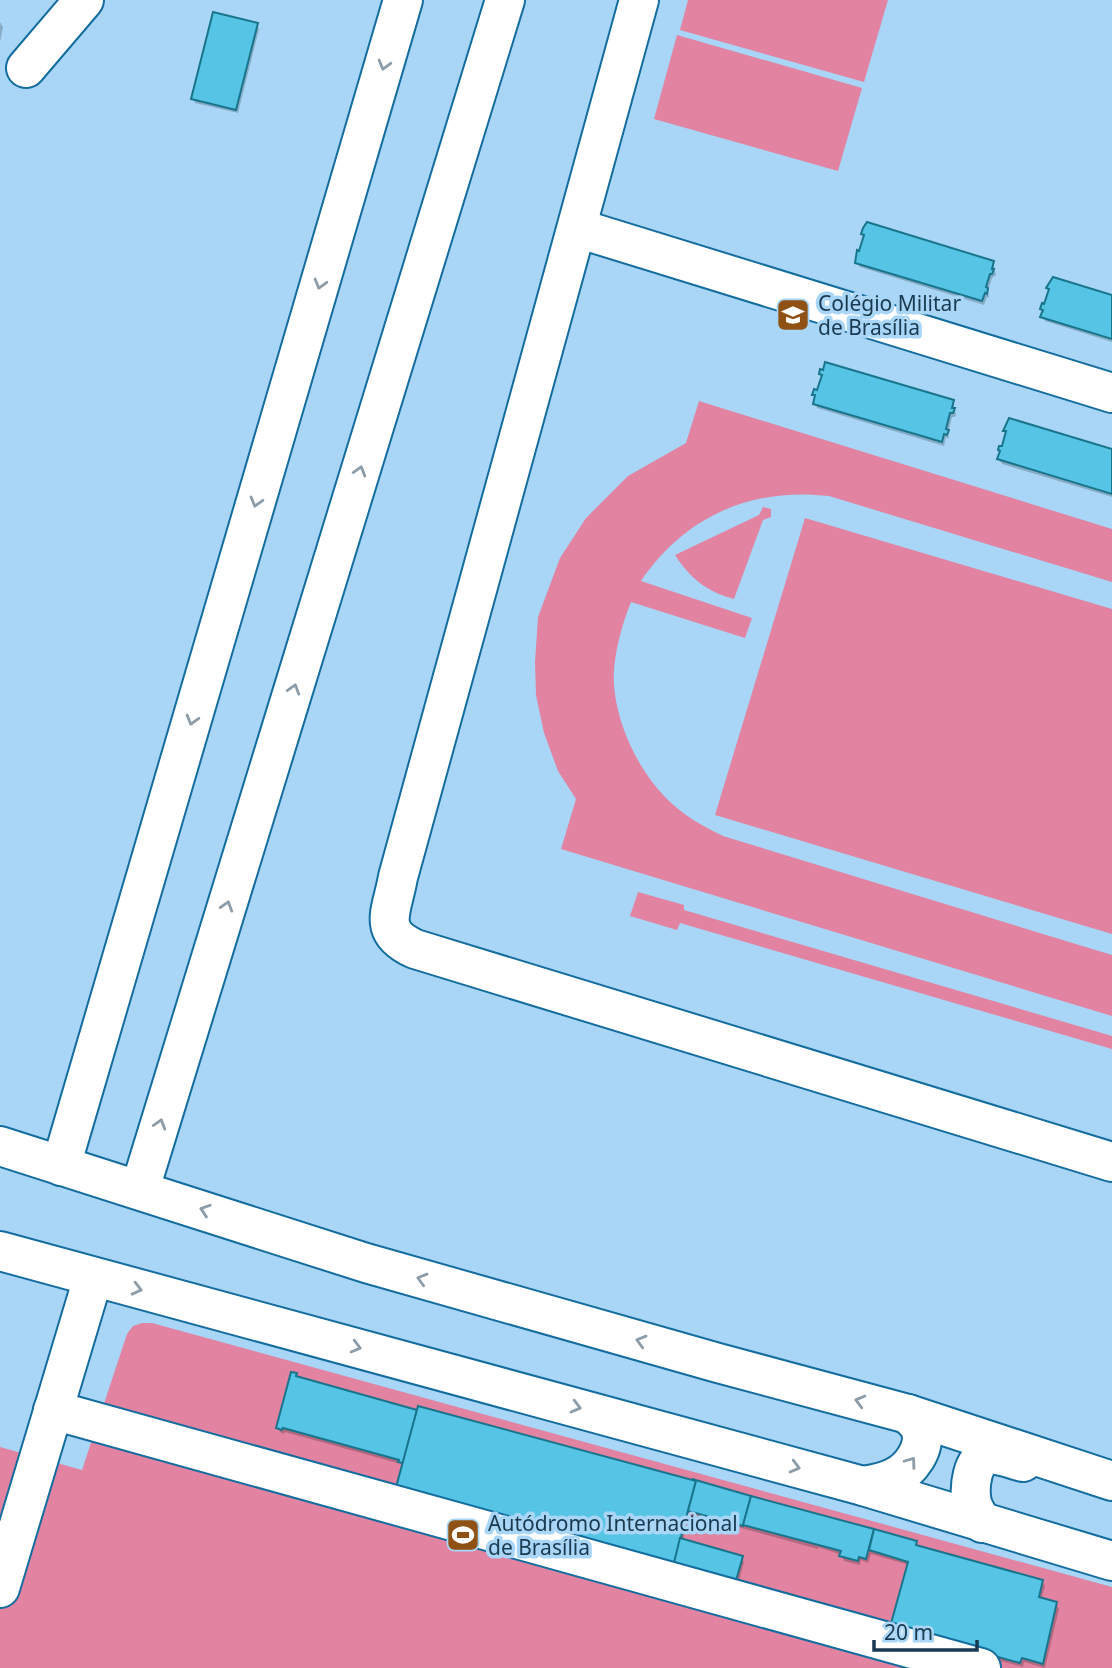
<svg xmlns="http://www.w3.org/2000/svg" width="1112" height="1668" font-family="'Noto Sans',sans-serif">
	<style>
		.green { fill: #e183a1 }
		.shadow { fill: #0003 }
		.building { fill: #55c4e5; stroke: #19758c; stroke-width: 2 }
		.lines { fill: none; stroke-linecap: round; stroke-linejoin: round }
		.minor-casing { stroke: #146d9e; stroke-width: 42 }
		.minor { stroke: #fff; stroke-width: 38 }
		.oneway { stroke: #8c9ca8 }
		.labels { text-anchor: middle; dominant-baseline: central; stroke-width: 7; stroke-linejoin: round; paint-order: stroke }
		.poi-label { font-size: 21px; fill: #193a50; stroke: #a9d6f7; text-anchor: start }
	</style>
	<rect width="100%" height="100%" fill="#a9d6f7"/>
	<g class="green">
		<path d="M688 0H888L864 82 680 30Z"/>
		<path d="M677 35 862 88 838 171 654 119Z"/>
		<path d="M699 401 1112 529V582L829 496C752 487 685 516 641 581L752 618 745 638 631 602C621 627 612 660 614 686 618 731 643 780 677 808 691 820 707 828 723 836L1112 955V1016L561 849 576 799 558 771 544 733 536 695 535 662 538 617 560 558 586 518 628 476 686 443Z"/>
		<path d="M763 507 771 509V517L763 520 734 599C707 592 690 578 675 555L759 515Z"/>
		<path d="M805 518 1112 609V934L715 815Z"/>
		<path d="M638 892 684 905V910L1112 1036V1049L680 923 677 930 630 916Z"/>
		<path d="M142 1323H152L1112 1587V1668H0V1447L82 1470 127 1334 133 1326Z"/>
	</g>
	<g class="shadow">
		<path d="M0 22 3 27 0 42Z"/>
		<path d="M256 25 259 29 238 113 195 103 193 99Z"/>
		<path d="M863 233 993 262 996 275 992 278 988 291 989 298 987 297 984 305 860 267 857 262 865 237Z"/>
		<path d="M1048 288 1112 297V342L1045 321 1042 309 1045 307 1050 292Z"/>
		<path d="M821 374 953 402 956 414 955 417H952L948 433 949 439 946 437 944 446 817 408 814 395 818 393 823 377Z"/>
		<path d="M1005 430 1112 451V497L1002 464 999 459V450L1003 448 1007 434Z"/>
		<path d="M296 1375 298 1378 418 1412 419 1408 916 1543 919 1548 1042 1582 1045 1586 1041 1600 1056 1604 1059 1609 1045 1668 1024 1662 1023 1667 894 1632 909 1565 871 1554 868 1563 861 1560 860 1565 844 1561 842 1555 818 1547V1549L690 1514 683 1540 742 1558 744 1562 737 1588 403 1467 401 1464 285 1432 284 1434 280 1432 278 1428Z"/>
	</g>
	<g class="building">
		<path d="M213 12 258 23 236 110 191 99Z"/>
		<path d="M867 222 994 261 992 269H994L992 274H990L986 287 988 288 987 294 985 293 982 301 855 263 857 250 859 251 864 235 861 234 863 228Z"/>
		<path d="M1053 277 1112 295V339L1040 317 1043 310 1040 309 1042 303 1044 304 1049 289 1046 288Z"/>
		<path d="M825 362 954 400 952 408H955L953 413H950L946 429 949 430 947 435 944 434 942 442 813 404 815 395H812L814 389 817 390 822 375 819 374 820 369 823 370Z"/>
		<path d="M1009 418 1112 449V494L997 459 1000 451 998 450 999 446H1002L1006 431H1003Z"/>
		<path d="M291 1372 297 1373 296 1376 417 1410 403 1463 398 1462 399 1460 283 1428 282 1430 276 1428Z"/>
		<path d="M418 1406 696 1481 673 1567 395 1491Z"/>
		<path d="M692 1479 751 1496 743 1526 688 1511 696 1481Z"/>
		<path d="M751 1496 874 1529 866 1559 859 1557 858 1561 839 1556 841 1551 743 1525Z"/>
		<path d="M874 1529 917 1541 916 1545 1043 1580 1039 1597 1057 1602 1043 1664 1022 1658 1020 1663 890 1627 908 1562 869 1550Z"/>
		<path d="M680 1538 743 1556 735 1584 673 1567Z"/>
	</g>
	<g class="lines">
		<defs>
			<g id="minor">
				<path d="M639 0 398 877C392 912 376 931 415 949L1112 1162"/>
				<path d="M26 68 84 0"/>
				<path d="M577 228 1112 393"/>
				<path d="M0 1146 366 1263 718 1363 908 1414 1112 1481"/>
				<path d="M61 1166 403 0"/>
				<path d="M140 1189 505 0"/>
				<path d="M0 1251 863 1486 1112 1561"/>
				<path d="M53 1410 981 1668"/>
				<path d="M863 1486C874 1484 886 1482 895 1477 910 1470 926 1449 921 1431 919 1424 913 1419 908 1414"/>
				<path d="M982 1523C979 1517 974 1510 972 1503 969 1489 971 1457 990 1455 1000 1454 1014 1460 1023 1462"/>
				<path d="M0 1588 93 1278"/>
			</g>
		</defs>
		<use href="#minor" class="minor-casing"/>
		<use href="#minor" class="minor"/>
	</g>
	<defs><path id="oneway-chevron" d="M-2-3.5L2.5 0L-2 3.5" fill="none" stroke-width="1.6" stroke-linecap="round" stroke-linejoin="round" transform="scale(1.75)"/></defs>
	<g class="oneway">
		<use href="#oneway-chevron" transform="translate(384 65) rotate(106)"/>
		<use href="#oneway-chevron" transform="translate(320 284) rotate(106)"/>
		<use href="#oneway-chevron" transform="translate(360 471) rotate(-73)"/>
		<use href="#oneway-chevron" transform="translate(256 502) rotate(106)"/>
		<use href="#oneway-chevron" transform="translate(294 689) rotate(-73)"/>
		<use href="#oneway-chevron" transform="translate(192 720) rotate(106)"/>
		<use href="#oneway-chevron" transform="translate(227 906) rotate(-73)"/>
		<use href="#oneway-chevron" transform="translate(160 1124) rotate(-73)"/>
		<use href="#oneway-chevron" transform="translate(205 1210) rotate(-162)"/>
		<use href="#oneway-chevron" transform="translate(422 1279) rotate(-164)"/>
		<use href="#oneway-chevron" transform="translate(137 1289) rotate(14)"/>
		<use href="#oneway-chevron" transform="translate(641 1341) rotate(-164)"/>
		<use href="#oneway-chevron" transform="translate(356 1347) rotate(15)"/>
		<use href="#oneway-chevron" transform="translate(860 1401) rotate(-165)"/>
		<use href="#oneway-chevron" transform="translate(576 1407) rotate(15)"/>
		<use href="#oneway-chevron" transform="translate(911 1462) rotate(-54)"/>
		<use href="#oneway-chevron" transform="translate(795 1467) rotate(15)"/>
	</g>
	<defs>
		<symbol id="school-square" viewBox="-11 -11 22 22"><rect x="-9" y="-9" width="18" height="18" rx="4" fill="#8f5214" stroke="#a9d6f7"/><path d="M0-5L7-2L0 1L-7-2ZM-4 1L0 2.5L4 1V4Q0 6-4 4Z" fill="#fff"/></symbol>
		<symbol id="stadium-square" viewBox="-11 -11 22 22"><rect x="-9" y="-9" width="18" height="18" rx="4" fill="#8f5214" stroke="#a9d6f7"/><path d="M0-5a6.5 5 0 1 0 0 10a6.5 5 0 1 0 0-10ZM-3.5-1.8h7v3.6h-7Z" fill="#fff"/></symbol>
	</defs>
	<g fill-rule="evenodd">
		<use href="#school-square" x="774" y="296" width="38" height="38"/>
		<use href="#stadium-square" x="444" y="1516" width="38" height="38"/>
	</g>
	<g class="labels">
		<g class="poi-label">
			<text x="818" y="303">Colégio Militar<tspan x="818" dy="24">de Brasília</tspan></text>
			<text x="488" y="1523">Autódromo Internacional<tspan x="488" dy="24">de Brasília</tspan></text>
		</g>
	</g>
	<path d="M874 1640v10h103v-10" fill="none" stroke="#193a50" stroke-width="3.5"/>
	<text x="884" y="1640" font-size="21" fill="#193a50" stroke="#a9d6f7" stroke-width="5" paint-order="stroke">20 m</text>
</svg>
